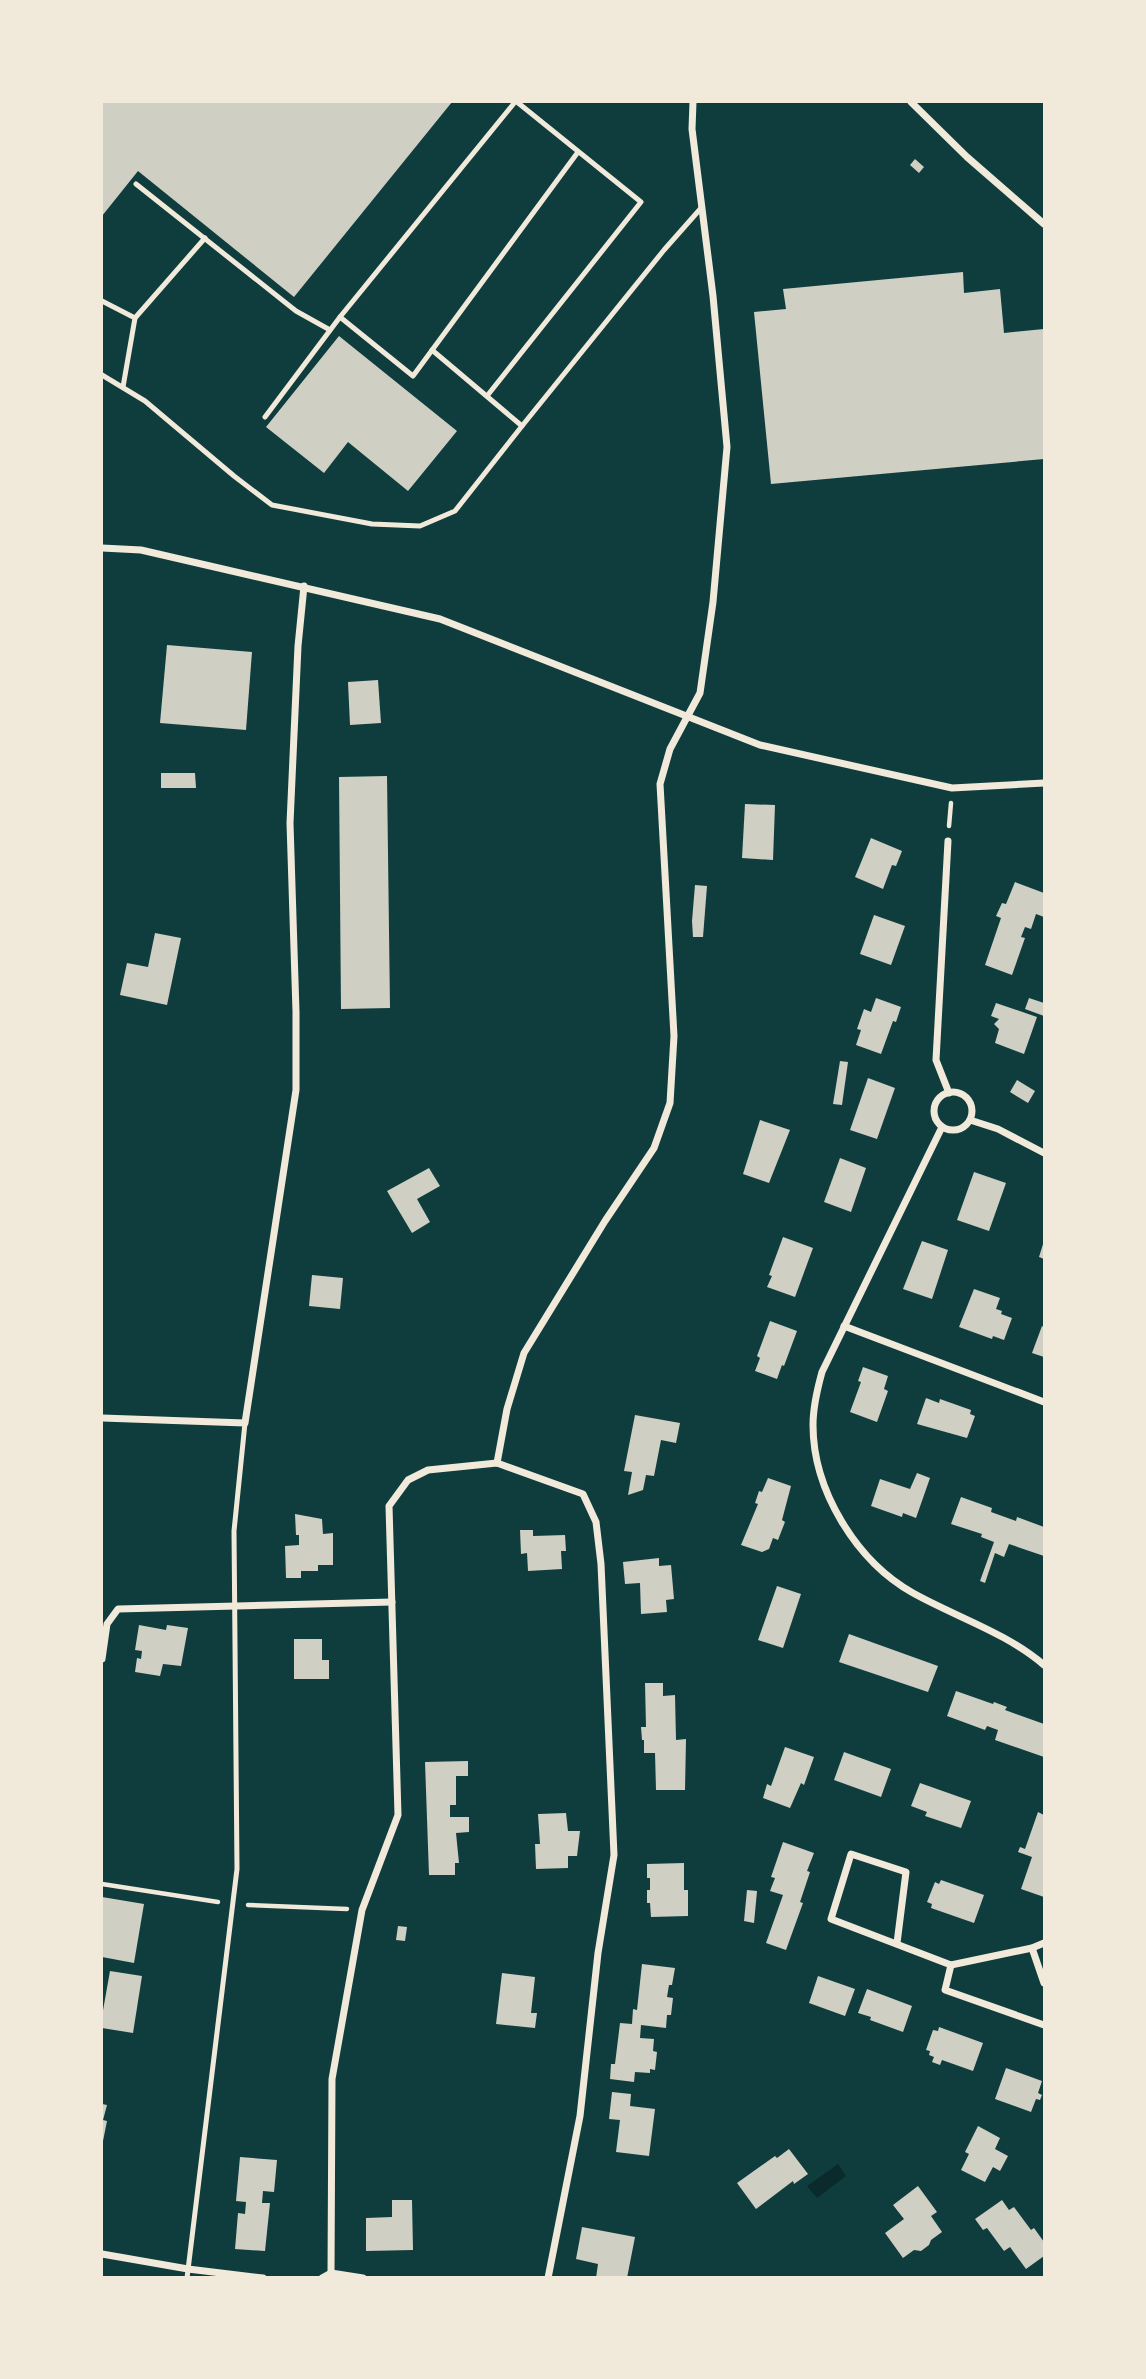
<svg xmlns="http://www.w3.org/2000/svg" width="1146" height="2379" font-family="Rubik,sans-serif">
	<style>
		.water { fill: #0a2a2b }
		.building { fill: #cfcfc3 }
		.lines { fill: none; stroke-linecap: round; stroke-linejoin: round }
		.path { stroke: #f1e9da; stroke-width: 4.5 }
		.service { stroke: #f1e9da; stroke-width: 5 }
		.minor { stroke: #f1e9da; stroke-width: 7 }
	</style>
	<rect width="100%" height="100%" fill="#0f3d3e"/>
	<path class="water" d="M838 2164 846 2176 817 2198 807 2186Z"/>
	<g class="building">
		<path d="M102 102H452L294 297 138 171 102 216Z"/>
		<path d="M915 159 924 167 919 173 910 165Z"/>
		<path d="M963 272 964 293 1000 289 1004 333 1044 329V459L771 484 754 312 786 309 783 289Z"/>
		<path d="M339 336 457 431 408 491 348 442 324 473 266 427Z"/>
		<path d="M167 645 252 652 246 730 160 723Z"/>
		<path d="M378 680 381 723 350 725 348 682Z"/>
		<path d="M161 773H195L196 788H161Z"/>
		<path d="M387 776 390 1008 341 1009 339 777Z"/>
		<path d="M745 804 775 805 773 860 742 858Z"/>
		<path d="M871 838 902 851 896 866 892 865 883 889 855 877Z"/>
		<path d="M1015 882 1044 893V917L1036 914 1031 929 1025 927 1021 937 1025 938 1012 975 985 965 1001 918 996 916 1002 903 1006 904Z"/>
		<path d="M695 885 707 886 703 937H693L692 921Z"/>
		<path d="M874 915 905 926 891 965 860 954Z"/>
		<path d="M155 933 181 938 167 1005 120 995 127 963 148 967Z"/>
		<path d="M876 998 901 1007 896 1022 893 1021 881 1054 856 1045 861 1030 857 1029 864 1009 871 1012Z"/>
		<path d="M1029 998 1044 1003V1016L1025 1009Z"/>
		<path d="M996 1003 1037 1017 1024 1054 995 1043 999 1029 994 1024 999 1019 991 1016Z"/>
		<path d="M840 1061 848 1062 842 1105 833 1104Z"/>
		<path d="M868 1078 895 1088 877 1139 850 1130Z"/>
		<path d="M1017 1080 1035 1091 1028 1103 1010 1092Z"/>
		<path d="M760 1120 790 1130 769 1183 743 1174Z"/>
		<path d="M840 1158 866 1168 851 1212 824 1202Z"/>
		<path d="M429 1168 440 1186 417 1199 430 1222 412 1233 387 1191Z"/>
		<path d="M974 1172 1006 1183 989 1231 957 1220Z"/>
		<path d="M783 1237 813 1248 795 1297 767 1287 772 1276 769 1275Z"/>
		<path d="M922 1241 948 1250 932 1299 903 1289Z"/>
		<path d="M1044 1241V1259L1039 1257Z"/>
		<path d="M312 1275 343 1278 340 1309 309 1306Z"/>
		<path d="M974 1289 1000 1298 996 1309 1002 1311 1001 1314 1012 1318 1004 1340 993 1336 992 1339 959 1327Z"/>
		<path d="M770 1321 797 1331 784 1366 782 1365 777 1379 755 1371 760 1358 757 1356Z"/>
		<path d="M1042 1326 1044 1327V1357L1032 1353Z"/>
		<path d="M863 1367 888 1376 884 1389 888 1391 877 1422 850 1412 861 1382 858 1381Z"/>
		<path d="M926 1398 939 1403 940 1399 971 1410 970 1414 975 1416 967 1438 917 1424Z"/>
		<path d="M635 1415 680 1423 676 1443 661 1440 654 1476 646 1475 643 1490 628 1495 632 1472 624 1471Z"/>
		<path d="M917 1473 930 1478 916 1518 903 1513 902 1517 871 1506 880 1479 910 1489Z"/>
		<path d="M768 1478 791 1486 782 1520 785 1522 778 1540 773 1538 769 1549 762 1552 741 1545 758 1504 755 1503 759 1491 762 1492Z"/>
		<path d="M961 1497 992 1508 991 1512 1016 1521 1017 1517 1044 1527V1556L1009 1544 1004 1557 995 1553 985 1583 980 1581 994 1542 981 1537 982 1534 951 1524Z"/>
		<path d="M295 1514 322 1519 323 1534 333 1533V1565H318V1571H301V1578H286L285 1546 299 1545V1535H296Z"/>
		<path d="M520 1530H533V1536L565 1535 566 1551H561L562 1569 528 1571 527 1553 521 1554Z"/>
		<path d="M659 1558V1566L671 1565 674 1599 666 1600 667 1612 641 1614 640 1583 625 1584 623 1562Z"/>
		<path d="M777 1586 801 1594 783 1648 758 1640Z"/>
		<path d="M139 1625 166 1630 167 1625 188 1628 181 1666 163 1664 160 1676 135 1672 137 1658 141 1659 142 1651 135 1650Z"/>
		<path d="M849 1634 938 1666 928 1692 839 1662Z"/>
		<path d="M294 1639H322V1660H329V1679H294Z"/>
		<path d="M645 1683H663V1696L675 1695 676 1740 686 1739 685 1790H656L655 1753H644V1740H642L641 1727H646Z"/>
		<path d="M956 1691 993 1704 994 1702 1007 1707 1005 1710 1044 1724V1757L995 1740 998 1730 987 1726 985 1730 947 1716Z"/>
		<path d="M785 1747 814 1757 804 1785 801 1783 790 1808 763 1798 767 1784 771 1786Z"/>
		<path d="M844 1752 891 1769 881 1797 834 1780Z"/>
		<path d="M468 1761V1776H456V1805H450V1817H469V1832L456 1833 459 1863H455V1875H429L425 1762Z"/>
		<path d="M920 1783 971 1801 961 1828 925 1816 927 1812 911 1806Z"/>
		<path d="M1038 1812 1044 1815V1897L1021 1889 1032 1857 1018 1852 1020 1847 1025 1849Z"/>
		<path d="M566 1813 568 1831H580L577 1856H568V1868L536 1869 535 1844H540L538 1814Z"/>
		<path d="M783 1842 814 1853 807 1871 810 1872 800 1902 803 1903 786 1950 766 1943 783 1895 770 1891 775 1878 771 1877Z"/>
		<path d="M684 1863V1890H688V1916L651 1917 650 1903H647V1890H650V1878H647V1864Z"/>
		<path d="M941 1880 984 1895 974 1923 931 1908 932 1904 927 1902 935 1882 939 1884Z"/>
		<path d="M747 1890 757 1891 754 1923 744 1921Z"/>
		<path d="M102 1897 144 1904 134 1963 102 1957Z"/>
		<path d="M398 1926 407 1927 405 1941 396 1940Z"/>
		<path d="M642 1964 675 1968 672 1985H669L667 1997 673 1998 671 2015H667L666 2028 641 2025 640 2038 654 2039 653 2051 657 2052 655 2070 650 2069V2073L635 2072 634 2082 610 2079 611 2064H615L620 2023 632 2024 633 2009 637 2010Z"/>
		<path d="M110 1971 142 1976 133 2033 102 2028V2016Z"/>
		<path d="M502 1973 535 1977 531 2013H537L535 2028 496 2024Z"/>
		<path d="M818 1976 855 1989 845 2016 809 2003Z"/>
		<path d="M867 1989 912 2006 903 2032 870 2020 871 2017 858 2013Z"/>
		<path d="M939 2027 983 2043 973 2071 942 2060 940 2065 932 2062 934 2057 929 2055 930 2051 926 2050 933 2030 938 2031Z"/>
		<path d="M1006 2068 1042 2081 1038 2093 1042 2095 1040 2100 1036 2099 1031 2112 995 2099Z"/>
		<path d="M612 2092 631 2094 630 2106 655 2109 649 2156 616 2152 620 2120 609 2119Z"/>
		<path d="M102 2104 107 2105 103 2120 107 2121 103 2141Z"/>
		<path d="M978 2126 1000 2138 995 2149 1008 2156 1000 2171 993 2167 985 2182 961 2170 969 2154 965 2152Z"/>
		<path d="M789 2149 808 2174 794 2184 793 2181 756 2209 737 2183 775 2156 777 2158Z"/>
		<path d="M240 2157 277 2160 274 2192 263 2191 262 2203H270L265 2251 235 2249 238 2213 245 2214 246 2202 236 2201Z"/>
		<path d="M918 2186 937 2212 931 2216 942 2232 931 2240 929 2245 921 2251 914 2250 903 2258 885 2233 904 2219 893 2205Z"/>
		<path d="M392 2200H412L413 2250 366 2251V2218L392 2217Z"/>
		<path d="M1002 2200 1009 2210 1014 2207 1031 2230 1034 2228 1044 2242V2256L1026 2269 1010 2247 1004 2251 987 2228 983 2230 975 2219Z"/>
		<path d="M582 2227 635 2237 627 2278H596L598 2264 576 2259Z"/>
	</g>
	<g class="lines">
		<g class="path">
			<path d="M949 826 951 803"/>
			<path d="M102 1884 218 1902"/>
			<path d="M248 1905 347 1909"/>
		</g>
		<g class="service">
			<path d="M136 184 296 311 330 330"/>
			<path d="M102 301 135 318 123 387"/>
			<path d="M340 317 413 376 578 152"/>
			<path d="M135 318 205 238"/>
			<path d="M432 350 522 426 664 250 702 207"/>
			<path d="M102 375 145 401 234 476 272 505 372 524 420 526 455 511 522 426"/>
			<path d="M487 396 641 202 517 102"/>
			<path d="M265 417 340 317 515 102"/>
			<path d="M187 2278 237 1869 234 1531 245 1423"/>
		</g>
		<g class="minor">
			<path d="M911 102 967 157 1044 224"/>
			<path d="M102 548 141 550 440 619 760 745 952 788 1044 783"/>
			<path d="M948 841 936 1060 949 1093"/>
			<circle cx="953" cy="1111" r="19"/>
			<path d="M970 1120 998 1129 1044 1153"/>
			<path d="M942 1127 822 1372C817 1390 813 1406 813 1425 813 1490 856 1561 913 1593 956 1617 1007 1633 1044 1665"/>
			<path d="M844 1326 1044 1402"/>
			<path d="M102 1418 245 1423 296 1090V1012L290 823 298 646 304 586"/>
			<path d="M497 1463 507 1409 524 1353 605 1221 654 1148 670 1103 674 1036 660 784 670 749 700 693 713 602 727 447 713 296 692 129 693 102"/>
			<path d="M102 1659 107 1624 118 1609 392 1602"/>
			<path d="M897 1943 906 1872 851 1854 831 1919 951 1965 1032 1948 1044 1943"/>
			<path d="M1032 1948 1044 1983"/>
			<path d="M951 1965 945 1990 1044 2025"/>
			<path d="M102 2254 188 2269 263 2278"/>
			<path d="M331 2273 332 2079 362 1910 398 1815 389 1506 408 1480 428 1470 497 1463 583 1494 596 1522 601 1564 614 1855 598 1953 580 2116 548 2278"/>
			<path d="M322 2278 331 2273 363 2278"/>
		</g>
	</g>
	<rect width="1146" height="2379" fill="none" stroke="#f1e9da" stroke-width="206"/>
</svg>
